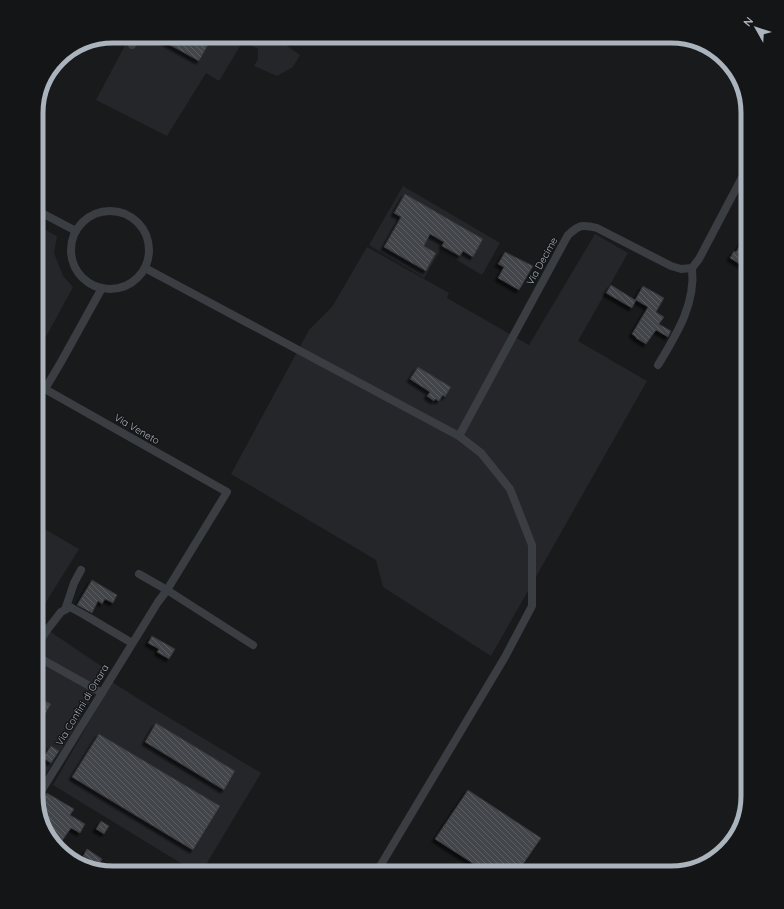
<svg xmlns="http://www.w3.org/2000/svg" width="784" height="909" font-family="Quicksand,sans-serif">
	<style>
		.built { fill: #252629 }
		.building { fill: url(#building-back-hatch); stroke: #333438; filter: url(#shadow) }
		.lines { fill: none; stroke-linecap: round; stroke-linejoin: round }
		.minor { stroke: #3a3d41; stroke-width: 8 }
		.labels { text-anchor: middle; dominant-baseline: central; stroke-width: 3; stroke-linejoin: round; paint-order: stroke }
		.street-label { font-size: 10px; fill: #abb3bd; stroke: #141517 }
		.rim { fill: none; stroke: #abb3bd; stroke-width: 5 }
	</style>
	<defs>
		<pattern id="building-back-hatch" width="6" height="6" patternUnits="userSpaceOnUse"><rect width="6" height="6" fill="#434549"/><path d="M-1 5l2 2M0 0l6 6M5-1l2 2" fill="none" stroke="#5b5d61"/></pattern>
		<filter id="shadow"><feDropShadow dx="-3" dy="3" stdDeviation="1" flood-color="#0009"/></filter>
	</defs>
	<rect width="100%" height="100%" fill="#191a1c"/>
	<g class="built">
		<path d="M130 36H292L287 46 300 55 293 67 277 76 254 66 258 59V49L243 41 219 81 206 73 167 136 96 100Z"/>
		<path d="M403 186 500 243 482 275 440 250 424 278 369 245Z"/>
		<path d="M36 225 57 236 54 253 63 276 73 287 36 355Z"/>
		<path d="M595 234 628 253 578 341 647 381 491 656 383 587 376 560 231 474 309 330 332 307 367 247 449 293 447 298 529 345Z"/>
		<path d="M36 524 79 549 36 618Z"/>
		<path d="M36 622 107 670 74 730 36 789Z"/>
		<path d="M112 682 158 711 261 773 201 873H197L53 785Z"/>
	</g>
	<g class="building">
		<path d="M154 36H213L199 61Z"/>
		<path d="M405 194 483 239 473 257 463 251 460 256 442 246 444 242 430 234 424 246 436 253 426 271 384 247 401 217 394 213Z"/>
		<path d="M748 232V269L730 258 734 251 736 252Z"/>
		<path d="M505 252 533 266 519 290 498 278 504 267 498 264Z"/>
		<path d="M611 285 635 300 643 286 664 298 656 312 664 317 659 324 671 331 668 337 656 330 646 344 636 338V337L632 334 648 307 636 300 632 308 606 293Z"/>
		<path d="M418 367 451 387 445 397 443 395 439 401 435 399 434 401 427 396 430 392 410 379Z"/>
		<path d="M92 580 117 595 113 603 105 599 102 604 98 601 92 613 77 605Z"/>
		<path d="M152 636 175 649 169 659 157 652 159 649 148 643Z"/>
		<path d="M36 696 51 704 36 729Z"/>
		<path d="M156 723 235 771 224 790 145 742Z"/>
		<path d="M99 734 220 806 193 850 72 777Z"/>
		<path d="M51 746 59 751 51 763 43 758Z"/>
		<path d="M468 790 541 838 517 873H488L435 839Z"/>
		<path d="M47 793 74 809 70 815 85 824 80 833 71 828 57 848 52 843 38 803 42 801Z"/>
		<path d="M101 821 109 826 104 834 96 829Z"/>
		<path d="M87 849 102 859 99 865 83 856Z"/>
	</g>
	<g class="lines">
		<g class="minor">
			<path d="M252 36C260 40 267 41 276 40L280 36"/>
			<path d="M132 45 137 36"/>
			<path d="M36 210 76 231"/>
			<circle cx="110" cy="250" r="39"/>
			<path d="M145 268 459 436 481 453 510 489 532 545V606L505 657 376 873"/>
			<path d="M658 365C676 335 696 304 692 268"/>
			<path d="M36 384 227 492 167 590 158 602 37 798"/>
			<path d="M45 389 61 362 102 288"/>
			<path d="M459 436 568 235C579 225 582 224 597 228L671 266 681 269 692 268 699 259 748 166"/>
			<path d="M139 574 167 590 253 645"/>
			<path d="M65 610 74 583 81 570"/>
			<path d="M47 630 61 612 70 607 83 614 132 643"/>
			<path d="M36 647 47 630 36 623"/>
			<path d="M36 656 102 693"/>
		</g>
	</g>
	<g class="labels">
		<g class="street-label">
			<text transform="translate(542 261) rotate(-61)">Via Decime</text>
			<text transform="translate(137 429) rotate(30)">Via Veneto</text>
			<text transform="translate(82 705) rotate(-59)">Via Confini di Onara</text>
		</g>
	</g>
	<path d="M0 0H784V909H0ZM113 43H671A70 70 0 0 1 741 113V796A70 70 0 0 1 671 866H113A70 70 0 0 1 43 796V113A70 70 0 0 1 113 43Z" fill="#141517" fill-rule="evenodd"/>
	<path class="rim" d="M113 43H671A70 70 0 0 1 741 113V796A70 70 0 0 1 671 866H113A70 70 0 0 1 43 796V113A70 70 0 0 1 113 43Z"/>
	<g transform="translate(756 28) rotate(309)" stroke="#141517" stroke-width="3" paint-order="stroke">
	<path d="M0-3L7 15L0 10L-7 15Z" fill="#abb3bd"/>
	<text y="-6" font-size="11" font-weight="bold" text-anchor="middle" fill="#abb3bd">N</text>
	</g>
</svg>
